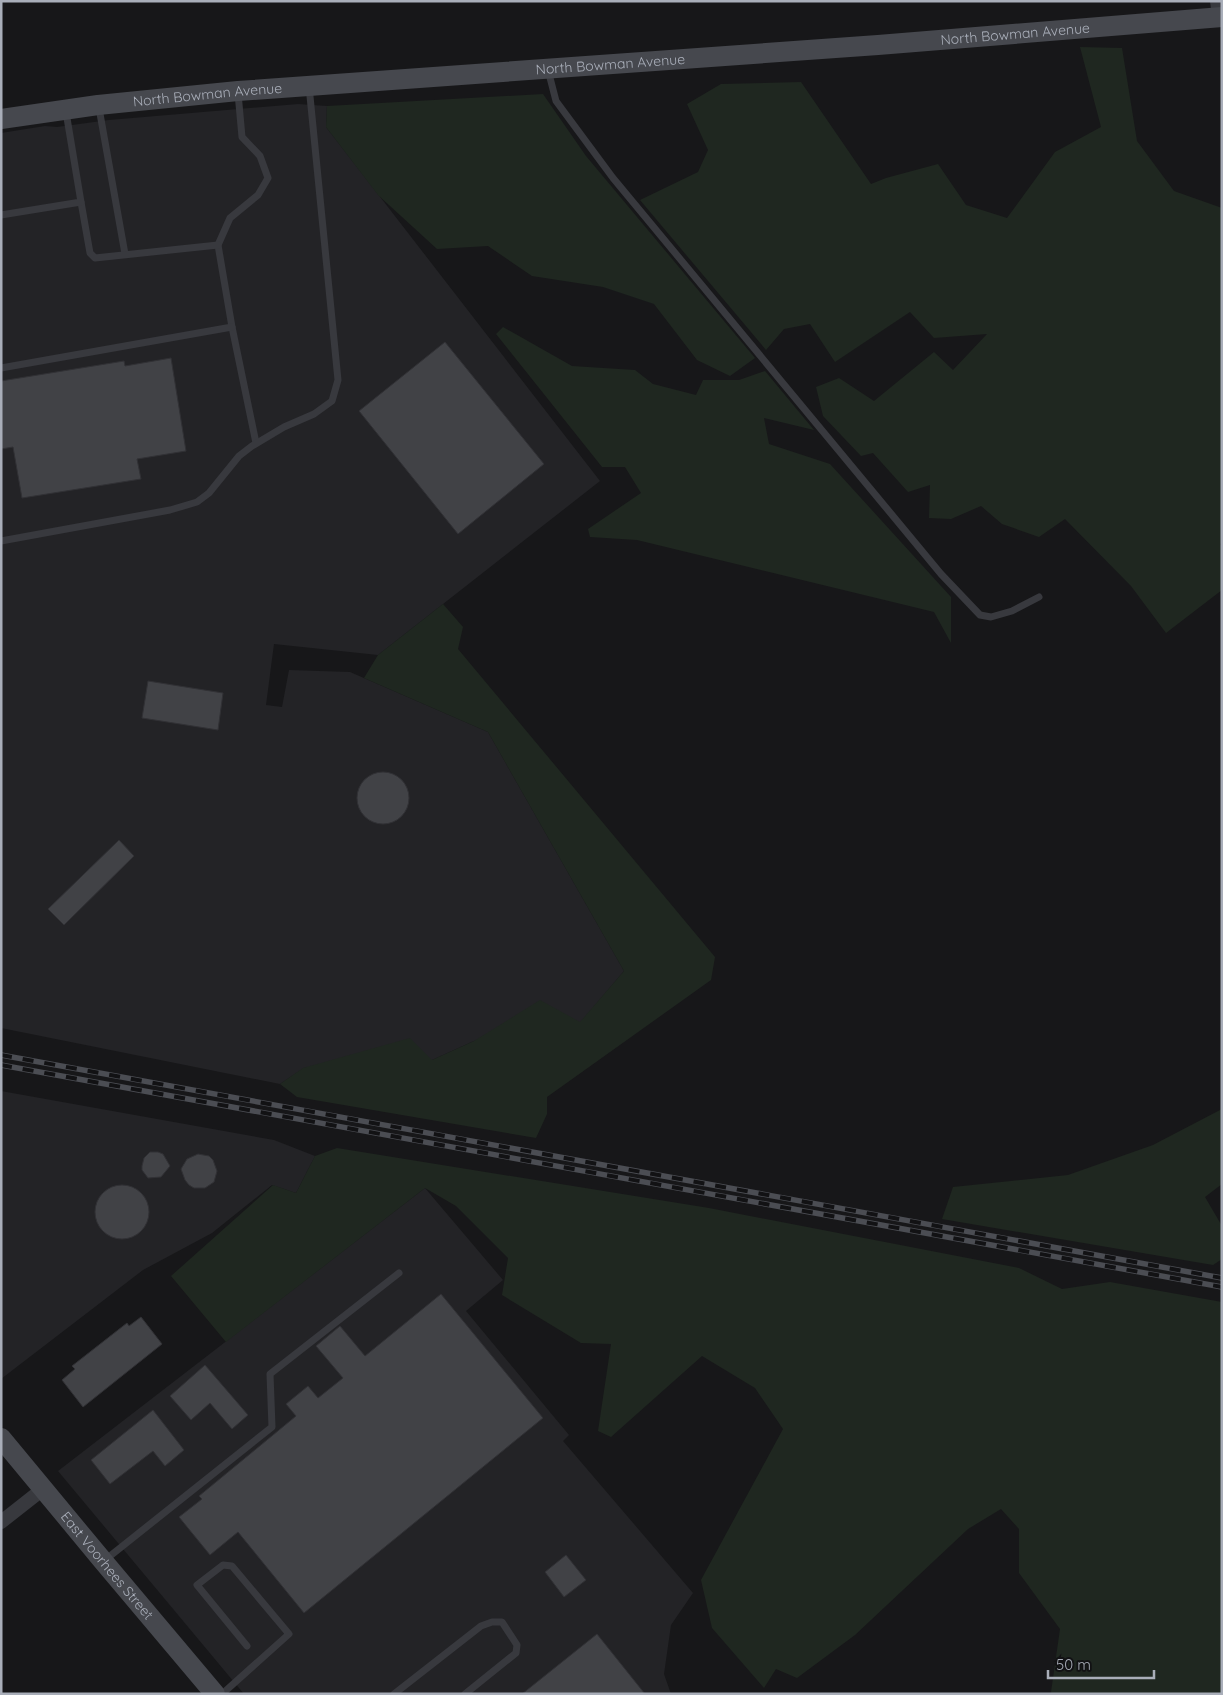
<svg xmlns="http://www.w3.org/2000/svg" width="1223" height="1695" font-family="Quicksand,sans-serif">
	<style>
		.built { fill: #232326 }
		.green { fill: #1f2720 }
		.building { fill: #414246; stroke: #313135 }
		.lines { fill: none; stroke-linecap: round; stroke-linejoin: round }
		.lane { stroke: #38393e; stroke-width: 7 }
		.street { stroke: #38393e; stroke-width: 14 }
		.secondary { stroke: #46484e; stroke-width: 20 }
		.rail-casing { stroke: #4b4d53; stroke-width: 5.5 }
		.rail { stroke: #121214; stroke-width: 4; stroke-dasharray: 11; stroke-linecap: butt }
		.labels { text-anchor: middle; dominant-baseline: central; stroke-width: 5; stroke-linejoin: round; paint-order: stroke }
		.street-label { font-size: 14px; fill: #a9aeb9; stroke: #121214 }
	</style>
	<rect width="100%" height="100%" fill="#171719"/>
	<g class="built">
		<path d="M298 104 327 106 326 127 600 481 378 655 274 644 266 705 282 707 289 670 350 672 488 732 624 971 580 1023 474 1041 432 1060 304 1068 280 1084 1 1028V133L45 126 57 127 109 120Z"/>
		<path d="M1 1091 274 1140 315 1156 296 1193 272 1185 212 1233 143 1270 1 1379Z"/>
		<path d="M425 1188 503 1280 466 1311 569 1435 563 1441 693 1593 671 1625 664 1674 671 1694H244L58 1471Z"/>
	</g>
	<g class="green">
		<path d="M1080 47 1122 48 1137 141 1174 191 1222 208V543L1220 544 1222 547V590L1166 633 1131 586 1065 519 1039 537 1002 524 981 506 951 519 929 518 930 485 908 492 873 453 861 456 823 416 816 387 839 378 874 401 934 352 953 370 987 334 934 338 910 312 835 362 810 324 784 329 766 350 640 200 698 172 708 150 687 104 721 84 801 82 871 184 886 178 938 164 966 205 1007 218 1055 152 1101 127Z"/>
		<path d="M543 94 586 156 755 358 730 376 697 360 654 304 603 287 532 276 488 246 437 249 378 195 326 127 327 106Z"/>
		<path d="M503 327 572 366 635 370 653 384 696 395 703 380H739L765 371 814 430 764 418 769 444 830 464 951 597V643L934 612 637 540 590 537 588 529 641 493 625 467H602L496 334Z"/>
		<path d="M443 604 463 627 458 649 715 957 711 980 547 1097V1114L536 1138 297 1097 280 1084 303 1068 410 1038 432 1060 474 1041 540 1000 580 1022 624 971 488 732 364 678 378 655Z"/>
		<path d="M1222 1109V1184L1205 1197 1222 1226V1259L1213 1265 942 1219 953 1187 1068 1175 1153 1145Z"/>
		<path d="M337 1148 709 1208 1019 1268 1062 1289 1110 1282 1222 1302V1694H1052L1051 1692 1060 1629 1019 1573V1529L1001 1509 968 1529 855 1635 797 1678 776 1669 764 1688 712 1628 701 1580 783 1429 755 1388 702 1356 611 1437 598 1431 611 1344 581 1343 502 1295 508 1258 456 1206 425 1188 226 1342 171 1276 273 1185 296 1193 315 1156Z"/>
	</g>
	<g class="building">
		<path d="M445 342 544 464 458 534 359 411Z"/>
		<path d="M171 358 186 451 137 459 141 479 22 498 13 447 1 449V381L124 361 125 366Z"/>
		<path d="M148 681 223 693 218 730 142 718Z"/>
		<circle cx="383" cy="798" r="26"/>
		<path d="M119 840 134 856 64 925 48 909Z"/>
		<path d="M150 1152H158L163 1154 170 1166 161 1177 148 1178 142 1170V1166L144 1158Z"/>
		<path d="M198 1154 209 1156 213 1160 217 1171 214 1182 205 1188H194L189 1185 185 1180 181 1169 187 1159Z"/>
		<circle cx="122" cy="1212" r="27"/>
		<path d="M441 1294 543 1418 304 1613 238 1532 210 1555 179 1517 202 1499 199 1496 296 1416 286 1404 308 1386 318 1398 343 1378 316 1346 340 1326 365 1356Z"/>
		<path d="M141 1317 162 1344 83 1407 62 1380 75 1369 72 1366 127 1323 129 1326Z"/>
		<path d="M205 1365 248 1415 232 1429 210 1403 191 1420 170 1396Z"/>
		<path d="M153 1410 184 1450 165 1466 153 1451 110 1484 91 1460Z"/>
		<path d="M566 1555 586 1580 564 1597 545 1572Z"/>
		<path d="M597 1634 645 1694H522Z"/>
	</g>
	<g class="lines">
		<g class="lane">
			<path d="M548 70 556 101 613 178 941 574 980 615 991 617 1012 611 1039 597"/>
			<path d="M238 93 242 137 260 156 268 178 258 195 230 218 218 245 232 327 256 443"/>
			<path d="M99 108 125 254"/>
			<path d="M81 202 90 253 95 258 218 245"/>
			<path d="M1 215 81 202 66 112"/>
			<path d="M1 368 232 327"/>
			<path d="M1 541 170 510 197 502 209 493 239 456 252 446 284 427 314 414 332 401 338 380 309 86"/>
			<path d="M105 1560 272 1427 270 1374 399 1273"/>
			<path d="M222 1694 289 1634 232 1566 223 1565 197 1585 247 1646"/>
			<path d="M394 1694 481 1626 492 1622H502L517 1645 516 1653 465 1694"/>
		</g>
		<g class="street">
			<path d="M1217 1 1219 17"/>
			<path d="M1 1522 43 1489"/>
		</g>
		<g class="secondary">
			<path id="s1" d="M1 119 98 105 238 91 878 45 1222 17"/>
			<path id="s2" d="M1 1438 103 1561 215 1694"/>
		</g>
		<defs>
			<g id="rail">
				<path d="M1 1055 1222 1278"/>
				<path d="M1 1065 1222 1287"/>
			</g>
		</defs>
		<use href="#rail" class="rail-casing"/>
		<use href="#rail" class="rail"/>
	</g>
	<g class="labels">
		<g class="street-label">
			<text stroke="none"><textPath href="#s1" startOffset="1018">North Bowman Avenue</textPath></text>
			<text stroke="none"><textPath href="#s1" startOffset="612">North Bowman Avenue</textPath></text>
			<text stroke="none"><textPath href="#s1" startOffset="208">North Bowman Avenue</textPath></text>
			<text stroke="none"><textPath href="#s2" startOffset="166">East Voorhees Street</textPath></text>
		</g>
	</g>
	<rect width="1223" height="1695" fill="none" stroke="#a9aeb9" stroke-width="5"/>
	<path d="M1048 1670v8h106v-8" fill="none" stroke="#a9aeb9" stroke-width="2.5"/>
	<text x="1056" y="1670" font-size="15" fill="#a9aeb9" stroke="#121214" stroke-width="4" paint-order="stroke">50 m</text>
</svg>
